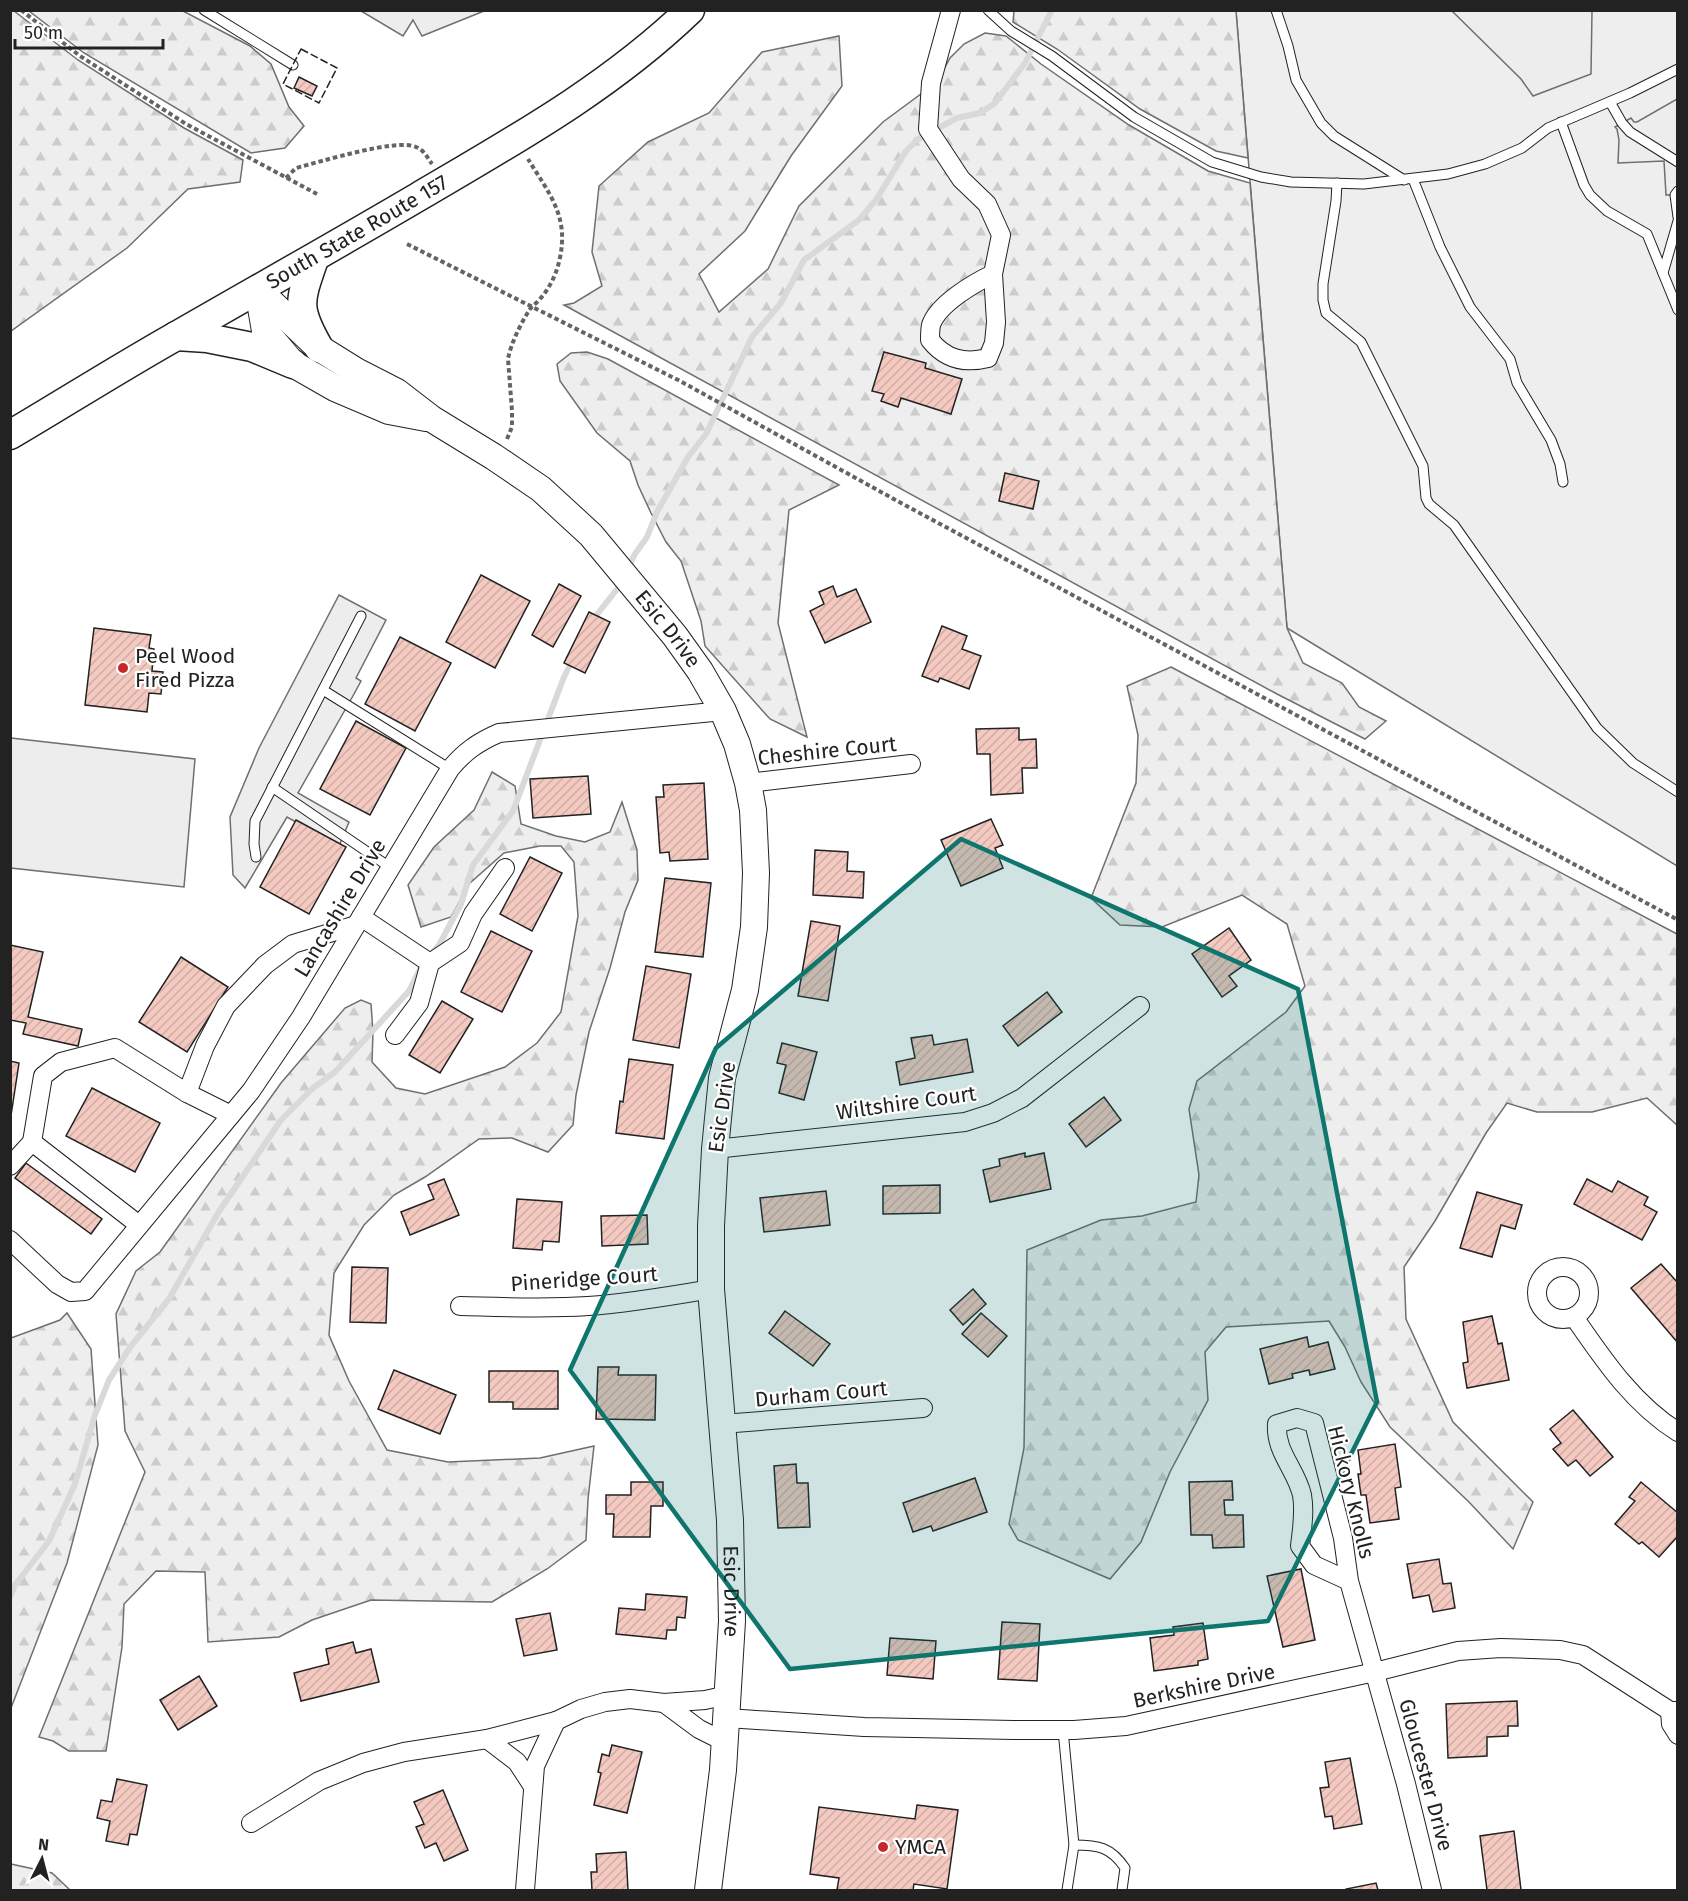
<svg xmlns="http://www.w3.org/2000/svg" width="1688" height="1901" font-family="'Fira Sans',sans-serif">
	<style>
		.green { fill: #eee; stroke: #6f6f6f; stroke-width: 1.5 }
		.forest { fill: url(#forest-firs); stroke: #6f6f6f; stroke-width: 1.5 }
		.parking { fill: #ededed; stroke: #6f6f6f; stroke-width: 1.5 }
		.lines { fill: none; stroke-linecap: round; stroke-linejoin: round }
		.stream { stroke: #d9d9d9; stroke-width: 6 }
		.building { fill: url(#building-hatch); stroke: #222; stroke-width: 1.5 }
		.lane-casing { stroke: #222; stroke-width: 11 }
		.street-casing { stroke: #222; stroke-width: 20 }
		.secondary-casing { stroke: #222; stroke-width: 28 }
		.primary-casing { stroke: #222; stroke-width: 31 }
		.path { stroke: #646464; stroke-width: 4; stroke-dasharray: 4.5 3; stroke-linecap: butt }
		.lane { stroke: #fff; stroke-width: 9 }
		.street { stroke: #fff; stroke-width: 18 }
		.secondary { stroke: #fff; stroke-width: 26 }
		.primary { stroke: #fff; stroke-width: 28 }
		.fence { stroke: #222; stroke-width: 1.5; stroke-dasharray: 8 3; stroke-linecap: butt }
		.marked { fill: #0f766e; fill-opacity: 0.2; stroke: #0f766e; stroke-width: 4.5; stroke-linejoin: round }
		.poi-dot { fill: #c62828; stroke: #fff; stroke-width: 2 }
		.labels { text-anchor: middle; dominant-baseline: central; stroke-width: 4.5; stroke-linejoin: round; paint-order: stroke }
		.street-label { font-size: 21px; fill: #222; stroke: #fff }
		.poi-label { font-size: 21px; fill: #222; stroke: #fff; text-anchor: start }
	</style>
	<defs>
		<pattern id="forest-firs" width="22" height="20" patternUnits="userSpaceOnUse" patternTransform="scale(1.5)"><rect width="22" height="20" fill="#eee"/><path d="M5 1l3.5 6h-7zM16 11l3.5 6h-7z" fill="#ccc"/></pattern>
		<pattern id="building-hatch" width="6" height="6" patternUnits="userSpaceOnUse" patternTransform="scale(1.5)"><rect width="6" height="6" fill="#f3c9c0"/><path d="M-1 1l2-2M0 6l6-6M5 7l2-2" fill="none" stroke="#d0aca5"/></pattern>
	</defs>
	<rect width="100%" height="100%" fill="#fff"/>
	<path class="green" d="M1236 11H1677V866L1287 628Z"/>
	<g class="forest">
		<path d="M14 11 78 60 184 128 243 160 240 182 188 189 127 248 11 331 10 11Z"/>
		<path d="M29 11H183L250 46 271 64 289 107 304 126 285 148 251 153 84 53Z"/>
		<path d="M1014 11H1236L1248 158 1216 151 1140 109 1057 49 1013 22Z"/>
		<path d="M985 33 1006 36 1041 64 1129 125 1208 171 1250 183 1287 628 1303 663 1342 683 1359 707 1386 721 1365 739 1277 694 564 305 574 303 602 286 592 252 599 186 648 142 709 113 762 52 839 36 842 86 791 156 745 231 699 274 719 312 768 269 799 206 883 122 937 82 950 58 964 44Z"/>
		<path d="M587 352 608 359 839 485 789 510 778 623 807 737 770 719 705 646 701 621 681 561 666 542 651 513 638 485 630 461 597 433 560 381 557 364 571 353Z"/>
		<path d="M1171 667 1677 934V1125L1647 1098 1592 1112H1537L1507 1103 1486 1133 1435 1221 1404 1267 1406 1319 1453 1422 1533 1502 1513 1549 1469 1502 1390 1427 1361 1382 1345 1347 1329 1321 1226 1327 1205 1352 1208 1400 1170 1472 1141 1542 1110 1579 1018 1540 1009 1524 1024 1448 1027 1250 1101 1220 1142 1216 1196 1202 1199 1175 1189 1109 1197 1081 1286 1012 1305 986 1287 924 1242 895 1162 927 1120 925 1091 898 1136 783 1138 735 1127 686Z"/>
		<path d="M492 772 515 786 521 824 556 836 585 842 610 832 622 802 637 850 638 880 625 912 610 968 589 1032 576 1095 573 1125 548 1152 512 1138 479 1139 425 1177 394 1195 364 1225 334 1273 329 1335 349 1381 387 1450 448 1462 540 1458 594 1446 588 1499 586 1540 547 1569 492 1602 371 1600 312 1620 279 1637 208 1642 205 1572 156 1571 124 1604 122 1647 106 1751H69L53 1741 39 1737 145 1472 125 1431 116 1314 136 1271 160 1252 281 1083 345 1008 361 1000 371 1004 373 1032 372 1062 396 1088 425 1094 505 1067 537 1043 561 1012 578 916 574 862 561 846H540L504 853 470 883 451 917 421 927 408 885 434 847 474 810Z"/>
		<path d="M67 1313 91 1349 98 1445 67 1563 11 1708V1338L60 1320Z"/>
		<path d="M11 1864 52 1873 70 1890H11Z"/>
	</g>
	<g class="parking">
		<path d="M361 11H484L422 36 413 20 403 36Z"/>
		<path d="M1452 11H1592L1591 74 1533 96 1521 79Z"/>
		<path d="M1677 99V195H1666L1664 161 1618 163 1619 140 1617 129 1615 127 1631 118 1634 122H1637Z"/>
		<path d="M339 595 386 620 356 678 361 681 354 694 298 793 349 822 339 846 287 817 245 888 233 875 230 817 259 748Z"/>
		<path d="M11 738 195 759 184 887 11 868Z"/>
	</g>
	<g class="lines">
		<g class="stream">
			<path d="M628 568 635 554 647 537 657 512 688 457 706 434 752 337 781 303 804 260 859 220 876 200 906 151 918 139 957 118 980 113 995 103 1025 63 1052 10"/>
			<path d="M591 622 622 583"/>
			<path d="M433 952 439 945 461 904 473 865 513 811 564 677 572 661"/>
			<path d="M10 1597 15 1585 49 1541 75 1484 95 1415 109 1380 131 1346 169 1299 218 1213 281 1120 313 1088 335 1072 409 991 421 967"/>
		</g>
	</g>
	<g class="building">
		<path d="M299 77 317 86 312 96 294 88Z"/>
		<path d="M884 352 926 363 925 368 962 379 951 414 901 398 898 407 881 401 884 394 872 391Z"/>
		<path d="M1005 473 1039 481 1033 509 999 501Z"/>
		<path d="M481 575 530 601 495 668 446 642Z"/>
		<path d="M559 584 581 596 553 647 532 635Z"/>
		<path d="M833 586 837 597 856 589 871 622 825 643 810 611 824 604 819 592Z"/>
		<path d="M589 612 610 622 585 673 564 663Z"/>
		<path d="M942 626 967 636 962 649 981 656 969 689 940 678 938 682 922 676Z"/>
		<path d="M94 628 151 635 149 648 154 649 152 671 163 672 161 694 149 693 147 712 85 705Z"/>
		<path d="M400 637 451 663 415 731 365 704Z"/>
		<path d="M356 721 406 748 370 815 320 789Z"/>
		<path d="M1019 728V740L1036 739 1037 768H1022L1023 793 991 795 990 754H977L976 729Z"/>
		<path d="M588 776 591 814 533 818 530 779Z"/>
		<path d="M704 783 708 859 670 861 669 852 660 853 656 797H664L663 785Z"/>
		<path d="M991 819 1003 845 995 848 1003 868 961 886 941 840Z"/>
		<path d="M296 820 346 847 309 914 260 887Z"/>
		<path d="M815 850 848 852 847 871 864 872 863 898 813 895Z"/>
		<path d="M530 857 562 873 532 931 500 914Z"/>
		<path d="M665 878 711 883 703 957 655 952Z"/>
		<path d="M811 921 840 926 828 1001 798 996Z"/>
		<path d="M1229 928 1251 960 1229 976 1237 986 1222 997 1192 954Z"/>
		<path d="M491 931 532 951 502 1012 461 992Z"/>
		<path d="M10 945 43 952 28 1017 82 1029 78 1046 23 1034 26 1023 10 1020Z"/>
		<path d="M181 957 228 987 187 1052 139 1022Z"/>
		<path d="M646 966 691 974 679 1048 633 1040Z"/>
		<path d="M1047 992 1062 1012 1018 1046 1003 1026Z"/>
		<path d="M442 1001 473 1019 440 1073 409 1055Z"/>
		<path d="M932 1035 934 1045 967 1039 973 1072 900 1085 896 1062 915 1058 911 1038Z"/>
		<path d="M782 1043 817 1052 804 1100 779 1093 786 1065 777 1063Z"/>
		<path d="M629 1059 673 1065 664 1139 616 1133 620 1101 623 1102Z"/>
		<path d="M10 1061 19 1063 10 1122Z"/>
		<path d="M92 1088 160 1123 135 1172 66 1136Z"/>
		<path d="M1104 1097 1121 1120 1086 1147 1069 1124Z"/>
		<path d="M1025 1153V1157L1044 1153 1051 1189 990 1202 983 1170 1000 1166 999 1159Z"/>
		<path d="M26 1163 102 1219 91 1234 15 1178Z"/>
		<path d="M444 1179 459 1215 410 1235 401 1212 434 1199 428 1185Z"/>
		<path d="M1587 1179 1612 1192 1618 1181 1648 1197 1644 1205 1657 1212 1642 1240 1574 1204Z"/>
		<path d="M940 1185V1213L883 1214V1186Z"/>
		<path d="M826 1191 830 1225 764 1232 760 1198Z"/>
		<path d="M1477 1192 1522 1205 1515 1229 1501 1225 1492 1257 1460 1248Z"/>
		<path d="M517 1199 562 1202 559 1242 543 1241 542 1250 513 1248Z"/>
		<path d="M647 1215 648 1244 602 1246 601 1216Z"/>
		<path d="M1661 1264 1678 1283V1343L1631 1288Z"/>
		<path d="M352 1267 388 1268 386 1323 350 1322Z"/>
		<path d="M973 1289 986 1304 963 1325 950 1310Z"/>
		<path d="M785 1311 830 1344 813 1366 769 1333Z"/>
		<path d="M981 1313 1007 1336 988 1357 962 1334Z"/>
		<path d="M1492 1316 1498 1344 1502 1343 1509 1380 1467 1388 1463 1363 1468 1362 1463 1322Z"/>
		<path d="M1307 1337 1309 1347 1328 1342 1335 1369 1310 1375 1309 1370 1292 1374 1293 1378 1269 1384 1260 1349Z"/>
		<path d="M598 1367H619L618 1375H656L655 1420 596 1419Z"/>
		<path d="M394 1370 456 1395 440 1434 378 1409Z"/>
		<path d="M489 1371H558V1409H513V1402H489Z"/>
		<path d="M1573 1410 1613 1457 1590 1476 1576 1460 1568 1466 1553 1449 1561 1443 1550 1429Z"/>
		<path d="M1395 1444 1401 1487 1395 1488 1399 1519 1370 1523 1366 1495H1361L1358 1474H1361L1358 1450Z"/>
		<path d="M796 1464 797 1483H808L810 1527 778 1528 774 1466Z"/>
		<path d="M975 1478 987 1512 933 1531 931 1526 913 1532 903 1503Z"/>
		<path d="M1232 1481 1233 1500H1224L1225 1515H1243L1244 1547 1213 1548 1212 1535H1191L1189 1482Z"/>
		<path d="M631 1482H663V1506H651L650 1537H613L614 1514H606V1495H631Z"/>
		<path d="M1641 1482 1678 1513V1536L1659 1557 1642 1542 1639 1544 1615 1524 1635 1501 1629 1497Z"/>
		<path d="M1439 1559 1443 1584 1451 1583 1455 1608 1433 1612 1429 1595 1413 1598 1407 1564Z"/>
		<path d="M1301 1569 1315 1640 1283 1647 1267 1576Z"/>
		<path d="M646 1594 687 1597 685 1618 677 1617 676 1630H667L666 1639 616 1634 619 1608 645 1610Z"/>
		<path d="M550 1613 557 1650 524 1656 516 1619Z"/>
		<path d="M1002 1622 1040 1624 1037 1681 998 1679Z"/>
		<path d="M1203 1623 1208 1659 1198 1661V1665L1154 1671 1150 1638 1174 1635 1173 1627Z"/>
		<path d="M890 1638 936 1641 933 1679 887 1675Z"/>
		<path d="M353 1642 356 1653 371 1649 379 1682 301 1701 294 1673 329 1664 326 1649Z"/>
		<path d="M199 1676 217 1706 178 1730 160 1700Z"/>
		<path d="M1517 1701 1518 1726H1508V1736L1487 1737V1756L1448 1758 1446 1704Z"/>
		<path d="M612 1745 642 1752 627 1813 594 1805 601 1773 598 1772 602 1754 609 1756Z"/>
		<path d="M1350 1758 1362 1824 1334 1829 1332 1816 1325 1817 1320 1788 1329 1787 1325 1762Z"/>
		<path d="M117 1779 147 1785 137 1835 130 1834 128 1845 106 1841 110 1821 97 1818 101 1800 112 1802Z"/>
		<path d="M443 1790 468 1850 444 1861 436 1843 425 1848 416 1827 424 1824 414 1802Z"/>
		<path d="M917 1805 958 1810 947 1889 914 1884 913 1890H837L839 1878 810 1874 819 1807 915 1819Z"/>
		<path d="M1514 1831 1521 1890H1487L1480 1836Z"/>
		<path d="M626 1852 628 1890H592L591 1872H597L596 1854Z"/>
		<path d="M1376 1883 1378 1890H1346V1889Z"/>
	</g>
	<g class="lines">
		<defs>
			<g id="lane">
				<path d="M204 10 293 65"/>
				<path d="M988 10 1011 31 1052 56 1134 117 1212 162 1261 177 1291 182 1364 184 1448 174 1485 164 1522 148 1548 128 1630 93 1678 69"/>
				<path d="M1276 10 1288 46 1296 80 1321 123 1334 136 1404 180"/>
				<path d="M1610 102 1622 123 1630 132 1678 162"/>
				<path d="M1561 122 1584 185 1590 195 1607 211 1647 234 1678 310"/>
				<path d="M1413 179 1440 247 1470 307 1510 359 1517 383 1551 440 1560 464 1563 482"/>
				<path d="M1337 183 1336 201 1323 284V300L1326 313 1361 342 1423 466 1426 498 1429 504 1454 525 1597 728 1633 763 1678 792"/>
				<path d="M1678 191 1675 195 1678 217"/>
				<path d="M1663 273 1678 221"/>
				<path d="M323 690 450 769"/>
				<path d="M272 787 391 868"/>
				<path d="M256 857 254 844 255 821 361 616"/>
				<path d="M1063 1730 1074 1845 1067 1890"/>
				<path d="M1074 1845C1098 1845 1111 1847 1125 1868L1122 1890"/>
			</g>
			<g id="street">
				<path d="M951 10 931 83 928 129 961 179 987 204 1001 235 993 274 996 322 994 343 988 358C964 364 945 359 930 340 930 335 930 330 931 325 938 304 974 283 993 274"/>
				<path d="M748 783 911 764"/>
				<path d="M361 917 430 963"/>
				<path d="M395 1035 419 1003 430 963 460 943 473 914 505 868"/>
				<path d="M187 1093 205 1046 226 1006 265 965 293 944 356 925"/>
				<path d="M32 1142 43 1076 61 1062 115 1048 187 1093 231 1115"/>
				<path d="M715 1149 965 1122 993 1113 1022 1098 1140 1006"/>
				<path d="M10 1166 32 1142 139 1225"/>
				<path d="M10 1240 57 1284 71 1292 85 1291 251 1091 301 1017 450 769C464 752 478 742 499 733L723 711"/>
				<circle cx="1563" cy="1293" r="26"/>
				<path d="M460 1306C502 1307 546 1309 588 1306 630 1303 670 1296 711 1289"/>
				<path d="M1574 1317C1603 1359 1633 1404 1678 1432"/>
				<path d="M722 1424 923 1408"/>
				<path d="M1349 1581 1314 1565 1300 1546C1302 1529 1305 1512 1302 1495 1296 1469 1275 1452 1277 1424L1297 1418 1314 1423 1343 1538 1349 1581 1406 1784 1432 1890"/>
				<path d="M664 1703 699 1729 725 1742"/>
				<path d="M1670 1711 1671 1724 1678 1735"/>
				<path d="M727 1718 864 1727 1014 1730H1074L1126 1726 1375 1672 1458 1651 1501 1648 1560 1650 1583 1655 1670 1711H1678"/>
				<path d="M487 1739 517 1762 532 1785"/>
				<path d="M251 1823 319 1781 363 1763 404 1752 487 1739 556 1721 581 1709 605 1702 630 1699 664 1703 705 1700 728 1695"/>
				<path d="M525 1890 535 1766 556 1721"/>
			</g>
			<g id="secondary">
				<path id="s1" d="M258 290 319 348 356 371 397 392 432 419 494 457 541 489 591 535 675 636 700 671 723 711 737 744 748 783 753 810 756 873 754 927 745 990 722 1078 715 1149 711 1226V1289L730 1520 732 1621 723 1770 708 1890"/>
				<path d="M258 290 265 331 293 364 335 388 389 411 426 418"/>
			</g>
			<g id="primary">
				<path d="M314 259C299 302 296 308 319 348"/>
				<path d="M176 336 207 338 252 347 293 364"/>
				<path id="s2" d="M10 435C66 402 121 367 178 335 258 289 338 244 418 197 513 141 609 88 690 10"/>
			</g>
		</defs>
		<use href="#lane" class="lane-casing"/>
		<use href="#street" class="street-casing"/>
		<use href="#secondary" class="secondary-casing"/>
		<use href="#primary" class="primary-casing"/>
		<g class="path">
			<path d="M21 10 80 56 186 124 317 194"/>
			<path d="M286 178 296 168C320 162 396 138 416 147 424 150 427 157 432 164"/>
			<path d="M407 244 680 381 901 503 1678 920"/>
			<path d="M507 439 512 427V411L508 359C511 343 521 323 530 309 533 305 537 303 540 299 549 289 556 275 559 262 570 217 550 195 528 159"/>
		</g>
		<use href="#lane" class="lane"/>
		<use href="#street" class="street"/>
		<use href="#secondary" class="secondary"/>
		<use href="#primary" class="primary"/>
		<path class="fence" d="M301 49 337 68 319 103 283 84Z"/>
	</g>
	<path class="marked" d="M961 839 1298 989 1377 1402 1268 1621 790 1669 570 1370 716 1048Z"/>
	<g class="poi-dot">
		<circle cx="123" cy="668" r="6"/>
		<circle cx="883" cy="1847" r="6"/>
	</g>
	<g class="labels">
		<g class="street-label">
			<text stroke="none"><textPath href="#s2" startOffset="402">South State Route 157</textPath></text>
			<text stroke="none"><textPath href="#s1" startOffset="537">Esic Drive</textPath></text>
			<text transform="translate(827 751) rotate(-6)">Cheshire Court</text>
			<text transform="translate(340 908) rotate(-59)">Lancashire Drive</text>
			<text transform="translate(906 1103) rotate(-8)">Wiltshire Court</text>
			<text transform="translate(722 1107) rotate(-82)">Esic Drive</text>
			<text transform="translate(584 1279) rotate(-4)">Pineridge Court</text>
			<text transform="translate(821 1394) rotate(-5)">Durham Court</text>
			<text transform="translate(1351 1492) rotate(76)">Hickory Knolls</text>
			<text stroke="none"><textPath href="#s1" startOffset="1526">Esic Drive</textPath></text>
			<text transform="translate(1204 1686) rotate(-12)">Berkshire Drive</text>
			<text transform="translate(1426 1775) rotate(75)">Gloucester Drive</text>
		</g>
		<g class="poi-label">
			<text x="135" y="656">Peel Wood<tspan x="135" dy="24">Fired Pizza</tspan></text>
			<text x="895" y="1847">YMCA</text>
		</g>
	</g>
	<rect width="1688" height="1901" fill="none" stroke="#222222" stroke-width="24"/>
	<g transform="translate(42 1859) rotate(6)" stroke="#ffffff" stroke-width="4.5" paint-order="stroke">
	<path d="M0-4.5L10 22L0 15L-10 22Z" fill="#222222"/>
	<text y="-9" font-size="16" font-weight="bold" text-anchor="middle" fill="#222222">N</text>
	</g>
	<path d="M15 39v9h148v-9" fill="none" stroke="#222222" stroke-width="3"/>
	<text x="24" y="39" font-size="18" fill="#222222" stroke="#ffffff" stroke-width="4.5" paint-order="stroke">50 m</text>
</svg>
